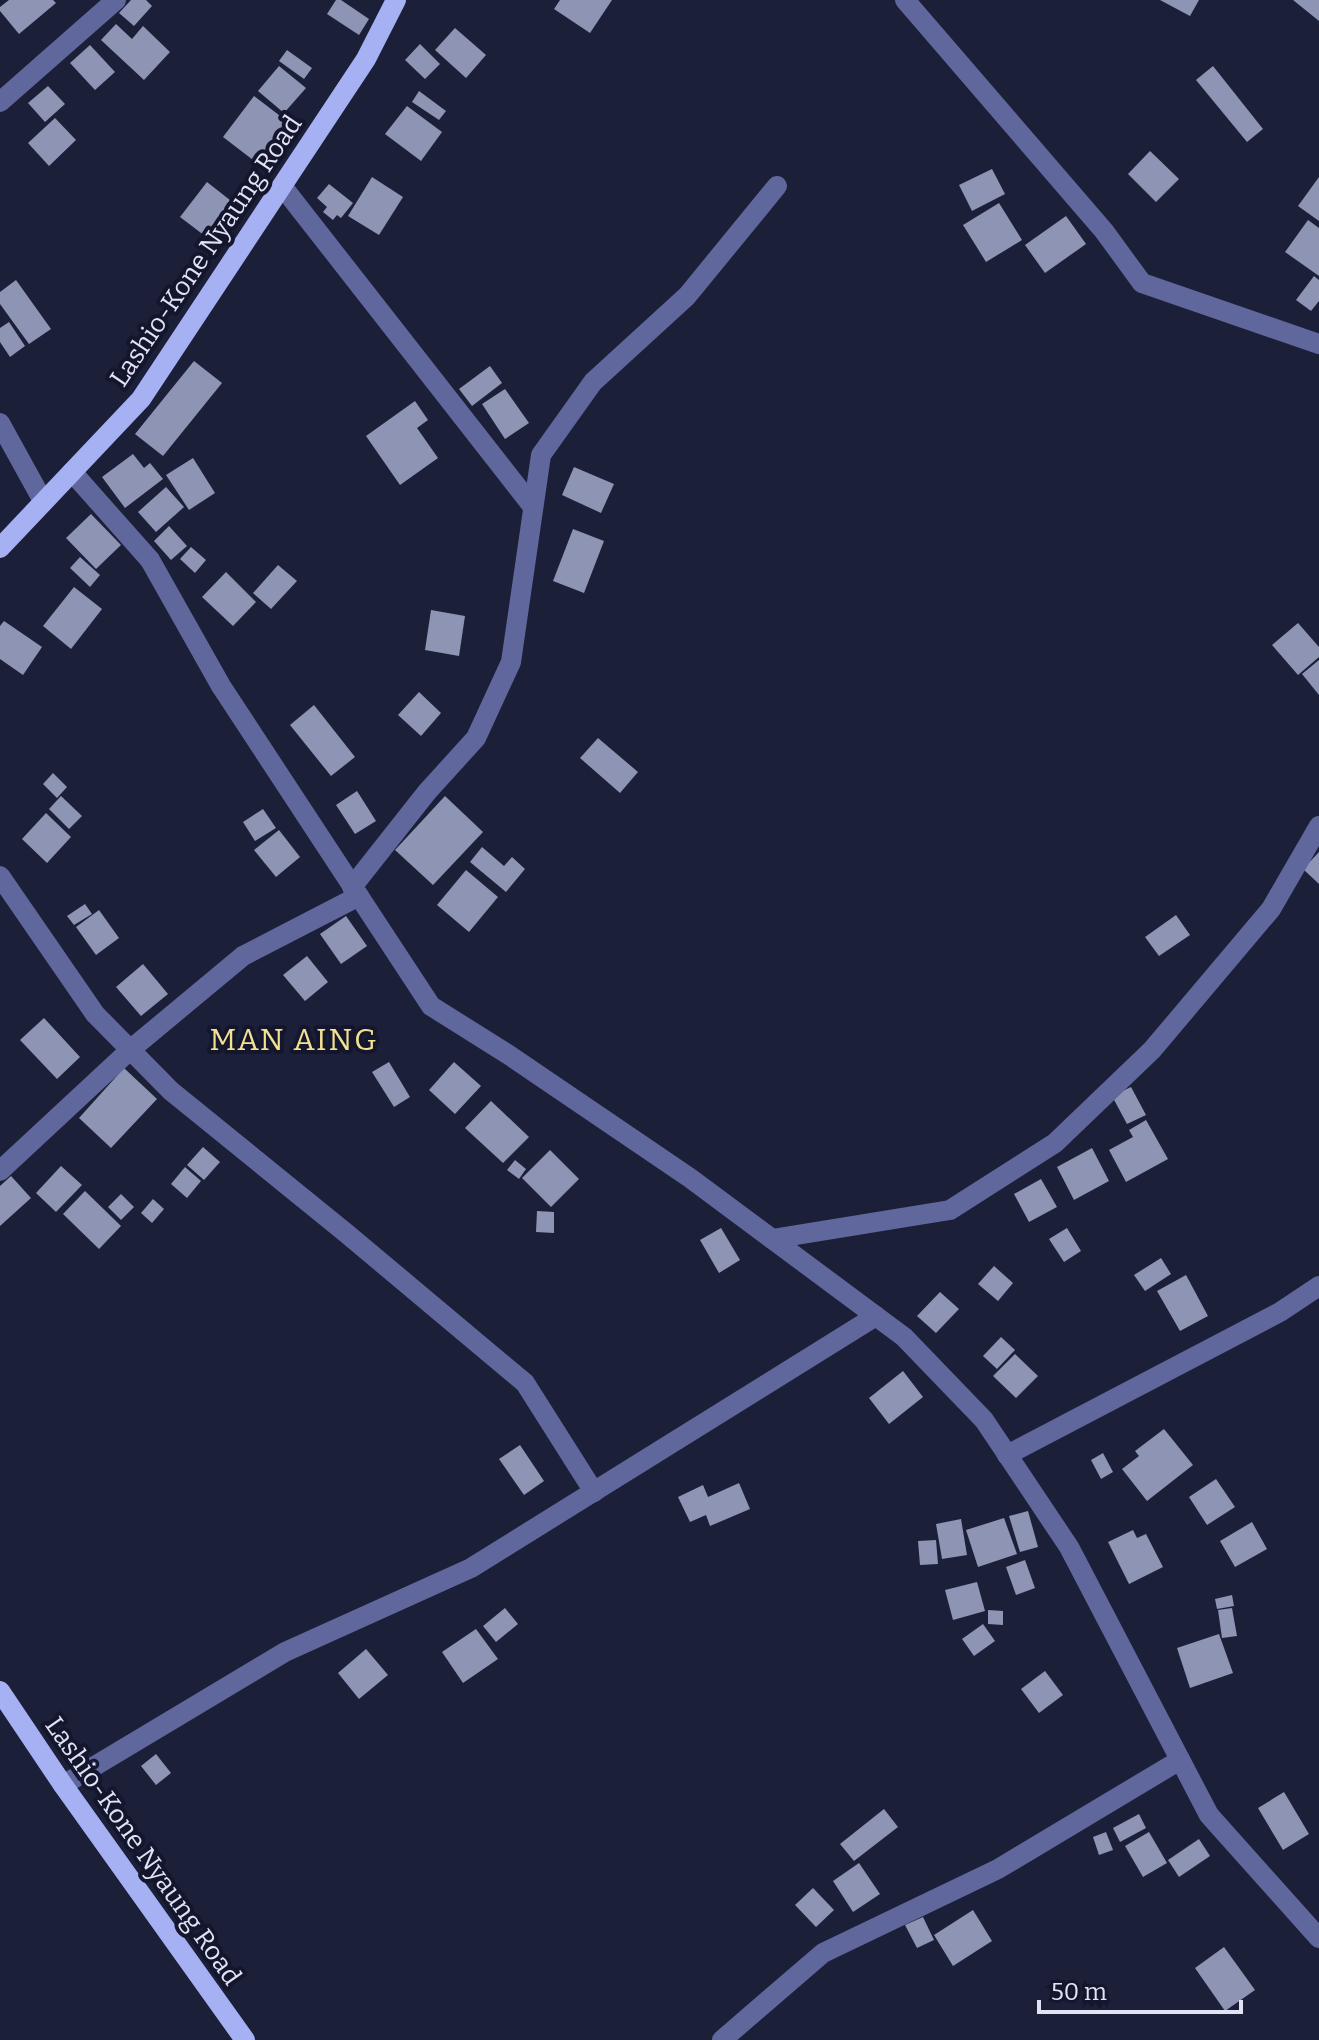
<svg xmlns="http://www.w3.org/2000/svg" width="1319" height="2040" font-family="Bitter,serif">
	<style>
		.building { fill: #8e94b3 }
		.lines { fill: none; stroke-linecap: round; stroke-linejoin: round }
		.minor { stroke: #5f679c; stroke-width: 20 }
		.major { stroke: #a6b1f3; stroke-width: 20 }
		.labels { text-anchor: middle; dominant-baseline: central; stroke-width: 8; stroke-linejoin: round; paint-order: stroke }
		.street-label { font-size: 26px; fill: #e0e4f4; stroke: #13162d }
		.quarter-label { font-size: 30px; letter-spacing: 2px; fill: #f3e192; stroke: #13162d }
	</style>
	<rect width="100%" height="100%" fill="#1c1f38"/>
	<g class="building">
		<path d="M9 0H53L56 3 19 34 0 11V7Z"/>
		<path d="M131 0H146L152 6 134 26 119 13Z"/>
		<path d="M336 0H341L369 19 359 35 327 14Z"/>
		<path d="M560 0H612L590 33 554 9Z"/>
		<path d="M1160 0H1199L1190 16Z"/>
		<path d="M1293 0H1319V21Z"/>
		<path d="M116 24 132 39 143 26 170 52 144 80 101 40Z"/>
		<path d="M455 28 486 55 466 78 435 50Z"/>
		<path d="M420 44 440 64 425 79 405 60Z"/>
		<path d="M90 45 115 72 95 90 70 63Z"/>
		<path d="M287 50 312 68 304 79 279 61Z"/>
		<path d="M279 66 306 88 284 113 258 91Z"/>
		<path d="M1213 66 1263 129 1247 142 1196 80Z"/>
		<path d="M48 86 65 104 45 122 28 103Z"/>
		<path d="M419 91 446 111 439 120 412 102Z"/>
		<path d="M254 96 292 125 261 166 223 137Z"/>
		<path d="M407 106 442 132 421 161 385 134Z"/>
		<path d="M55 118 76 140 49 166 28 143Z"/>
		<path d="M1150 151 1179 179 1156 202 1128 174Z"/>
		<path d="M992 169 1005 194 972 211 959 185Z"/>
		<path d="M372 177 403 197 379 235 348 216Z"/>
		<path d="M1319 177V221L1298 206Z"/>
		<path d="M207 182 235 204 209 239 180 217Z"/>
		<path d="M329 184 353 203 341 218 337 215 333 220 323 212 327 207 317 198Z"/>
		<path d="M999 203 1022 240 986 262 963 225Z"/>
		<path d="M1066 216 1086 244 1045 273 1025 245Z"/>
		<path d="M1308 220 1319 228V276L1285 252Z"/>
		<path d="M1314 276 1319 280V301L1311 311 1296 300Z"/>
		<path d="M16 280 51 329 29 344 0 304V292Z"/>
		<path d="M9 322 25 346 10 357 0 342V328Z"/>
		<path d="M194 361 222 383 163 456 135 434Z"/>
		<path d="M490 366 502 383 472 406 459 389Z"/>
		<path d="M505 389 529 423 505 439 482 404Z"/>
		<path d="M415 401 428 420 417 428 438 458 400 485 366 436Z"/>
		<path d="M133 454 144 468 150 463 163 479 125 508 102 477Z"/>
		<path d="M193 458 215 493 189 510 166 475Z"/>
		<path d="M574 467 614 484 601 513 562 495Z"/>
		<path d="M166 487 184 507 156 532 138 512Z"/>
		<path d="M91 514 121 545 96 569 66 538Z"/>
		<path d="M169 526 187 546 171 560 154 541Z"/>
		<path d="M573 529 604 541 584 593 553 581Z"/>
		<path d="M191 547 206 560 195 573 180 559Z"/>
		<path d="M80 557 100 575 90 587 70 568Z"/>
		<path d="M278 565 297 581 271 609 253 593Z"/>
		<path d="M226 572 256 602 233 626 202 597Z"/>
		<path d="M74 587 102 609 71 649 43 626Z"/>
		<path d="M431 610 465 616 459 656 425 650Z"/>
		<path d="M4 621 42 647 23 675 0 659V626Z"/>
		<path d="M1298 623 1319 647V657L1298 675 1272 645Z"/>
		<path d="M1319 660V695L1302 674Z"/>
		<path d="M419 692 441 713 421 736 398 715Z"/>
		<path d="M314 705 355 757 331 776 290 725Z"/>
		<path d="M598 738 638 772 620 793 580 758Z"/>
		<path d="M53 773 67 787 57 798 43 784Z"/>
		<path d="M357 791 376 821 355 834 336 805Z"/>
		<path d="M61 796 82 816 69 829 49 809Z"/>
		<path d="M445 796 483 832 433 885 395 850Z"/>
		<path d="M263 809 276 828 255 841 243 822Z"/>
		<path d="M46 813 71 837 47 863 22 839Z"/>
		<path d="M279 830 300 857 276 877 254 850Z"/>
		<path d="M482 847 504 866 512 857 525 869 506 892 470 862Z"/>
		<path d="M1319 852V884L1303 869Z"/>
		<path d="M466 870 498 897 469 932 437 905Z"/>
		<path d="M85 904 92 914 74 925 67 916Z"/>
		<path d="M99 910 119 938 96 955 76 927Z"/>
		<path d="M1176 915 1190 935 1159 956 1145 937Z"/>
		<path d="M346 916 367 946 341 964 320 934Z"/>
		<path d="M307 956 328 982 305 1001 283 975Z"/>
		<path d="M143 964 168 994 141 1016 116 987Z"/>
		<path d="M44 1018 80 1057 57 1079 20 1040Z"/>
		<path d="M389 1062 410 1097 394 1107 372 1072Z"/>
		<path d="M454 1062 481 1086 455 1114 429 1090Z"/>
		<path d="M124 1068 157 1099 111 1148 79 1118Z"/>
		<path d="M1131 1087 1146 1115 1127 1124 1112 1096Z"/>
		<path d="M491 1101 529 1137 503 1163 465 1128Z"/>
		<path d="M1146 1120 1168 1159 1126 1182 1109 1150 1133 1137 1129 1130Z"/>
		<path d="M203 1147 220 1162 204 1180 187 1165Z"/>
		<path d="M1092 1148 1109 1181 1074 1200 1057 1167Z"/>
		<path d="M550 1150 579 1179 551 1207 522 1178Z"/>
		<path d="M515 1160 526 1169 519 1179 507 1170Z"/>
		<path d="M61 1166 82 1185 56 1212 36 1193Z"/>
		<path d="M185 1167 201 1181 187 1198 171 1184Z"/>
		<path d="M11 1176 31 1198 0 1226V1186Z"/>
		<path d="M1041 1179 1057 1207 1029 1222 1014 1194Z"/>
		<path d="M85 1191 121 1226 99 1249 63 1214Z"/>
		<path d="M121 1194 134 1207 121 1220 108 1207Z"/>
		<path d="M153 1199 164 1209 152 1223 141 1213Z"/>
		<path d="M537 1211 554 1212V1233L536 1232Z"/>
		<path d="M721 1228 740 1260 719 1273 700 1240Z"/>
		<path d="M1067 1228 1081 1251 1064 1262 1049 1239Z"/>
		<path d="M1161 1258 1171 1274 1145 1291 1134 1275Z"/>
		<path d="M994 1266 1013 1283 998 1301 978 1284Z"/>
		<path d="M1186 1275 1208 1316 1180 1331 1157 1291Z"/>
		<path d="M940 1292 959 1309 936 1333 917 1316Z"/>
		<path d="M1001 1337 1015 1350 997 1369 983 1356Z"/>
		<path d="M1015 1354 1038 1376 1016 1398 993 1376Z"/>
		<path d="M903 1371 923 1397 889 1424 869 1398Z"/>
		<path d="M1164 1429 1193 1465 1147 1501 1122 1469 1139 1456 1135 1451Z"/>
		<path d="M520 1445 544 1481 524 1495 499 1459Z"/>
		<path d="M1103 1453 1113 1472 1101 1479 1091 1460Z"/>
		<path d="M1216 1479 1235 1507 1207 1525 1189 1497Z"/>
		<path d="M739 1483 750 1509 710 1526 706 1515 690 1522 678 1497 703 1485 708 1497Z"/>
		<path d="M1028 1511 1038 1547 1020 1552 1009 1516Z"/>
		<path d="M1004 1518 1017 1554 978 1567 966 1530Z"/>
		<path d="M961 1519 967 1555 942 1559 936 1524Z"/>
		<path d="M1252 1522 1267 1549 1235 1567 1220 1541Z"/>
		<path d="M1133 1530 1137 1538 1146 1534 1163 1567 1129 1584 1108 1542Z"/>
		<path d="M936 1540 938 1564 920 1565 918 1541Z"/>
		<path d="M1025 1560 1035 1588 1016 1595 1006 1567Z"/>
		<path d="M977 1582 985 1611 953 1620 945 1590Z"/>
		<path d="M1232 1595 1234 1606 1217 1609 1215 1599Z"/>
		<path d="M505 1608 518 1624 496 1642 483 1626Z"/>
		<path d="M1232 1608 1237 1636 1222 1638 1218 1610Z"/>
		<path d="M988 1610 1003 1611V1625L988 1624Z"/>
		<path d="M983 1624 995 1641 974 1656 962 1639Z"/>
		<path d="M476 1629 498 1659 463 1683 442 1652Z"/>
		<path d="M1219 1634 1233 1673 1190 1688 1177 1648Z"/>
		<path d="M366 1649 388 1675 359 1699 338 1673Z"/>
		<path d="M1045 1671 1063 1695 1039 1713 1021 1689Z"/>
		<path d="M156 1754 171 1773 156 1785 141 1766Z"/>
		<path d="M1284 1792 1309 1834 1283 1850 1258 1808Z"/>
		<path d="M884 1809 898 1827 854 1861 840 1844Z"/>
		<path d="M1139 1814 1146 1828 1120 1842 1113 1828Z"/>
		<path d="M1106 1832 1113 1850 1099 1855 1093 1837Z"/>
		<path d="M1149 1832 1167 1863 1143 1877 1125 1846Z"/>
		<path d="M1199 1839 1210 1856 1179 1877 1168 1860Z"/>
		<path d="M859 1863 880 1894 853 1912 833 1881Z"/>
		<path d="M813 1888 834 1910 816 1927 795 1905Z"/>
		<path d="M973 1910 992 1941 953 1966 934 1935Z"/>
		<path d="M923 1917 934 1940 917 1948 905 1925Z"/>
		<path d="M1224 1947 1255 1990 1225 2011 1195 1968Z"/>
	</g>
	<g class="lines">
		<g class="minor">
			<path d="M905 0 1104 231 1142 283 1319 344"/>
			<path d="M0 102 116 0"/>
			<path d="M282 186 533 507"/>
			<path d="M0 423 43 501"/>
			<path d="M72 472 150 560 221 686 431 1006 509 1055 690 1178 904 1337 984 1420 1069 1547 1209 1815 1319 1938"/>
			<path d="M0 876 95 1014 171 1091 346 1233 525 1383 594 1492"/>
			<path d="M352 887 427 792 476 738 511 662 541 455 593 382 687 296 777 186"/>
			<path d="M0 1171 130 1050 243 956 359 896"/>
			<path d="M772 1239 950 1210 1055 1143 1152 1050 1271 909 1319 826"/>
			<path d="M1007 1455 1280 1312 1319 1286"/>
			<path d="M63 1785 285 1652 471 1568 876 1316"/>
			<path d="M722 2040 823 1953 998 1869 1180 1760"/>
		</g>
		<g class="major">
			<path d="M0 548 141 399 366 59 396 0"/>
			<path d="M0 1691 63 1785 245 2040"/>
		</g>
	</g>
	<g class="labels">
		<g class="street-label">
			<text transform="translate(206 251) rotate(-56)">Lashio-Kone Nyaung Road</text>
			<text transform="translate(143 1851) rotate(55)">Lashio-Kone Nyaung Road</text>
		</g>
		<g class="quarter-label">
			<text x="294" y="1040">MAN AING</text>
		</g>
	</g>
	<path d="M1039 2000v12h202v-12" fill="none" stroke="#e0e4f4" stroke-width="4"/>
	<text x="1051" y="2000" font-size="24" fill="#e0e4f4" stroke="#13162d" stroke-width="6" paint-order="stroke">50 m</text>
</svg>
